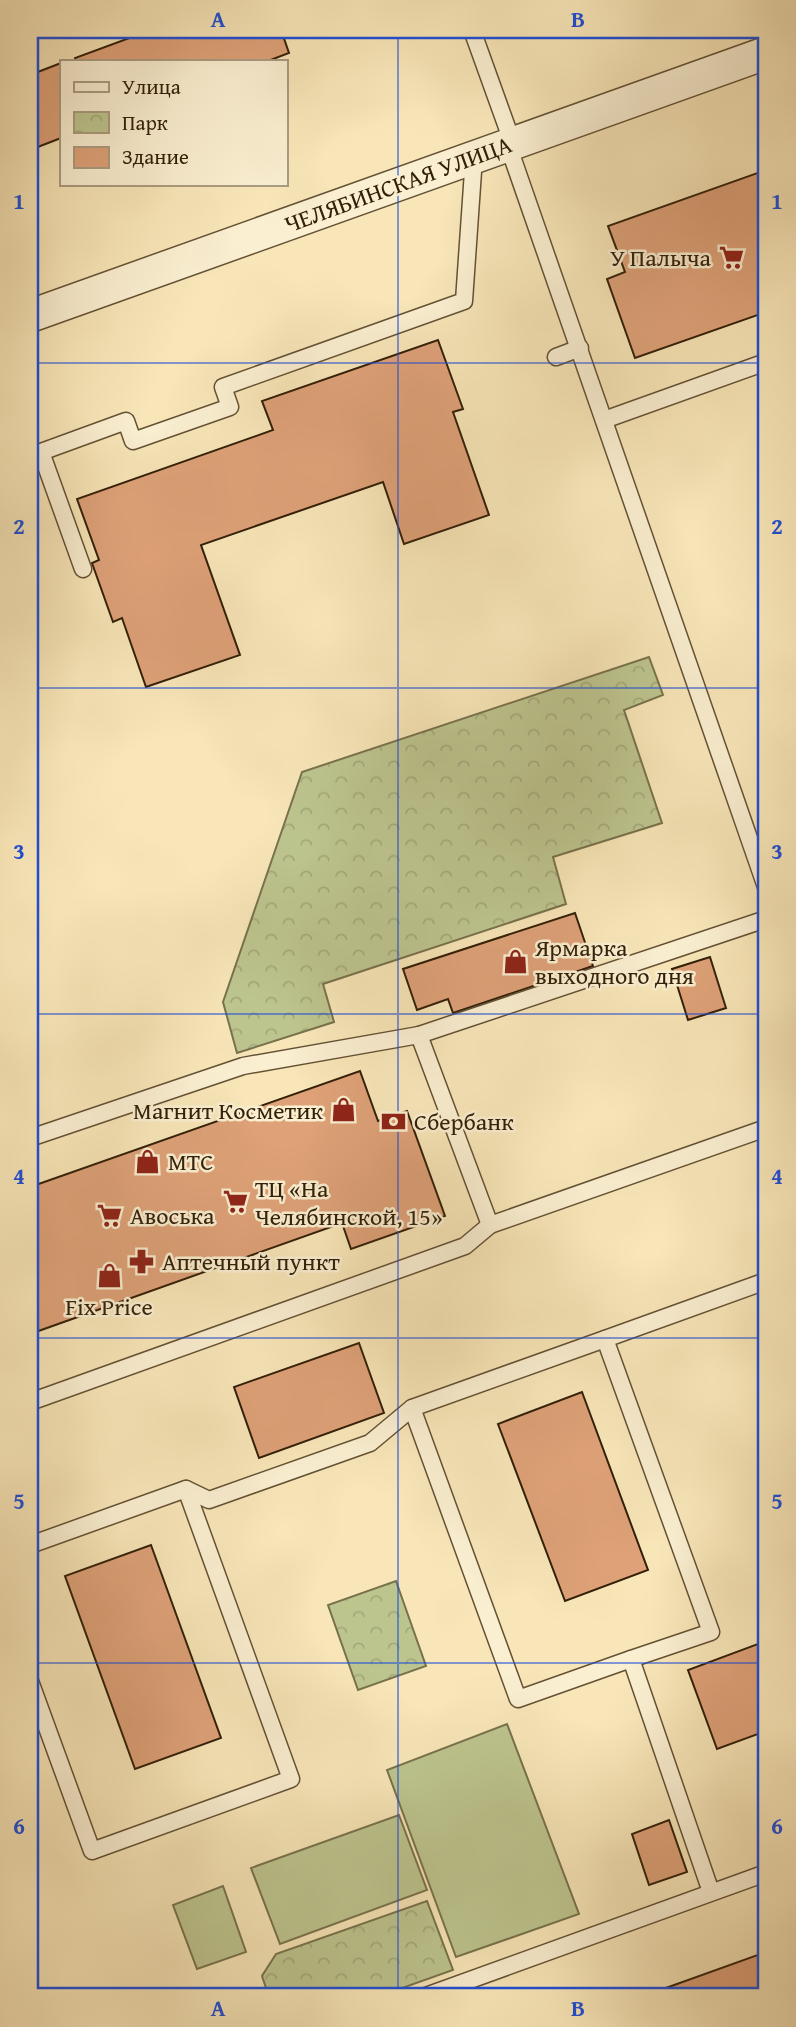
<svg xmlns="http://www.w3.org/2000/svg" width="796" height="2027" font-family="'Gentium Book Plus',serif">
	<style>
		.park { fill: url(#park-crowns); stroke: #78724c; stroke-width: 2 }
		.garden { fill: #bdc58f; stroke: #78724c; stroke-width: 2 }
		.building { fill: #dea178; stroke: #321f08; stroke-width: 2 }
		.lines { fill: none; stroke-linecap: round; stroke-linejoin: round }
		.service-casing { stroke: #645134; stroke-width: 19 }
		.minor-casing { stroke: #645134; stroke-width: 35 }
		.service { stroke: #faefd1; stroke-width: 16 }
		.minor { stroke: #faefd1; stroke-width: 32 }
		.grid { fill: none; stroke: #1d4ed8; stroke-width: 2; stroke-opacity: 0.55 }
		.labels { text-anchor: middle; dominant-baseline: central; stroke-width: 5; stroke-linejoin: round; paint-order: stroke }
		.street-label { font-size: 24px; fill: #321f08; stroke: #faefd1 }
		.poi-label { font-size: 24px; fill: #321f08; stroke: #faefd1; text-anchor: start }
		.neatline { fill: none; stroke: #1d4ed8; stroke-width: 2.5 }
		.grid-label { font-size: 23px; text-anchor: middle; font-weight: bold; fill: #1d4ed8 }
	</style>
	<defs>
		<pattern id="park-crowns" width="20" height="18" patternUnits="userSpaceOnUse" patternTransform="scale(1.75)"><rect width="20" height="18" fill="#bdc58f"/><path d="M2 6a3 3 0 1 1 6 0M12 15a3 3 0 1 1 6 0" fill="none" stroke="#a3a97a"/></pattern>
	</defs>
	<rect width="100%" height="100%" fill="#f8e6b8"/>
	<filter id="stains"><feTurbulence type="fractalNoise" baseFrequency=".00286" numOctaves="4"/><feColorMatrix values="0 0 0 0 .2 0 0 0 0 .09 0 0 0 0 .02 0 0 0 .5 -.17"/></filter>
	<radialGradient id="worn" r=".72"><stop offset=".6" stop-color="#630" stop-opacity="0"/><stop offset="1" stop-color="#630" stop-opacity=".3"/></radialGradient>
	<g class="park">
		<path d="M649 657 663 695 624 710 662 823 553 857 566 904 323 984 334 1022 237 1053 223 1002 302 772Z"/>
		<path d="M396 1581 426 1666 358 1690 328 1605Z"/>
		<path d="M427 1901 453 1970 377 1997H269L262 1976 276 1954Z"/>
	</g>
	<g class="garden">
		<path d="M507 1724 579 1914 456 1957 387 1770Z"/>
		<path d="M399 1815 427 1890 280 1944 251 1868Z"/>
		<path d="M223 1886 246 1952 197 1969 173 1905Z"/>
	</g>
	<g class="building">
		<path d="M151 30H281L289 53 268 61H76L75 58Z"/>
		<path d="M61 63V138L30 150V75Z"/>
		<path d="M766 170V312L635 358 607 279 625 272 608 226Z"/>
		<path d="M438 340 463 409 453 412 489 515 404 544 383 482 201 545 240 655 146 687 122 618 113 622 92 563 99 560 77 499 273 430 262 401Z"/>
		<path d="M575 913 593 966 453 1013 448 999 417 1010 403 969Z"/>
		<path d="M710 957 726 1008 688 1020 672 969Z"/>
		<path d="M360 1071 378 1121 407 1111 445 1216 351 1249 342 1223 30 1334V1187Z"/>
		<path d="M359 1343 384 1413 259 1458 234 1387Z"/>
		<path d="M582 1392 648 1570 565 1601 498 1424Z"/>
		<path d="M151 1545 221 1738 135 1769 65 1576Z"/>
		<path d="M766 1641V1731L717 1749 688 1670Z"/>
		<path d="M669 1820 687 1872 649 1885 632 1834Z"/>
		<path d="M766 1952V1997H653L652 1993Z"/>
	</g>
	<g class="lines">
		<defs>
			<g id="service">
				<path d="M472 30 513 144"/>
				<path d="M508 145 766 887"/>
				<path d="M556 357 580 348"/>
				<path d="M604 420 766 362"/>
				<path d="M83 569 41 452 126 421 133 441 230 407 223 387 464 301 474 157"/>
				<path d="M419 1035 490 1225 766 1128"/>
				<path d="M30 1138 243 1066 419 1035 766 919"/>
				<path d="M605 1339 412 1408 518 1699 631 1659"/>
				<path d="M30 1402 465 1246 490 1225"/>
				<path d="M186 1489 209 1500 370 1443 412 1408"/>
				<path d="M30 1545 186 1489 291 1779 92 1851 30 1681"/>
				<path d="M711 1892 631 1659 711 1632 605 1339 766 1281"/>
				<path d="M423 1997 766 1873"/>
			</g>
			<path id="minor" d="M30 316 766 53"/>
		</defs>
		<use href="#service" class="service-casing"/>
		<use href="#minor" class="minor-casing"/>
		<use href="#service" class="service"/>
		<use href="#minor" class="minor"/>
	</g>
	<path class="grid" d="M398 30V1997M30 363H766M30 688H766M30 1014H766M30 1338H766M30 1663H766"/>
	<defs>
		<symbol id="supermarket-bare" viewBox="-9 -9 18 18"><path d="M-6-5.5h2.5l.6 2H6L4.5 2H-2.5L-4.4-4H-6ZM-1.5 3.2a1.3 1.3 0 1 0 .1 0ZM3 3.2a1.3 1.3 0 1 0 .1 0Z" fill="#8f2418" stroke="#faefd1" stroke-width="2.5" paint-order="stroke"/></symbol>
		<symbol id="shop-bare" viewBox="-9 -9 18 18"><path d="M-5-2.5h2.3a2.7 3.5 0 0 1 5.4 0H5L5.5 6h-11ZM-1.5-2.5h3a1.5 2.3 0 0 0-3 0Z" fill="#8f2418" stroke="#faefd1" stroke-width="2.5" paint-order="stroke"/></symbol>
		<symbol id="bank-bare" viewBox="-9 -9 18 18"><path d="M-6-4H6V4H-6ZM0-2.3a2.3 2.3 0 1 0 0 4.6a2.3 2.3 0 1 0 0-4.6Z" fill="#8f2418" stroke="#faefd1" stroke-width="2.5" paint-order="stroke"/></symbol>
		<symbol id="pharmacy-bare" viewBox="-9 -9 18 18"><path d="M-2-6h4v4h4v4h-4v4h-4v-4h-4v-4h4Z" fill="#8f2418" stroke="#faefd1" stroke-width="2.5" paint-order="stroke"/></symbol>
	</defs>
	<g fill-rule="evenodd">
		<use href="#supermarket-bare" x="714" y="240" width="35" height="35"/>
		<use href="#shop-bare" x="498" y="944" width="35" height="35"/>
		<use href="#shop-bare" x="326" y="1092" width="35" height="35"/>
		<use href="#bank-bare" x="376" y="1104" width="35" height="35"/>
		<use href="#shop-bare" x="130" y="1144" width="35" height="35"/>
		<use href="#supermarket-bare" x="218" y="1184" width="35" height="35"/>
		<use href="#supermarket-bare" x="92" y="1198" width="35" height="35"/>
		<use href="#pharmacy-bare" x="124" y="1244" width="35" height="35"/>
		<use href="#shop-bare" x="92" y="1258" width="35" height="35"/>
	</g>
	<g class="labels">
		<g class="street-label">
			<text transform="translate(398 184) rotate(-20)">ЧЕЛЯБИНСКАЯ УЛИЦА</text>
		</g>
		<g class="poi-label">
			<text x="711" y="257" text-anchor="end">У Палыча</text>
			<text x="535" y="947">Ярмарка<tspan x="535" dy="28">выходного дня</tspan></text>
			<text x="323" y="1110" text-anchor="end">Магнит Косметик</text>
			<text x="414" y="1121">Сбербанк</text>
			<text x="168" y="1161">МТС</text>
			<text x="255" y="1188">ТЦ «На<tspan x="255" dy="28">Челябинской, 15»</tspan></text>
			<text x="130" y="1215">Авоська</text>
			<text x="162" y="1261">Аптечный пункт</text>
			<text x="109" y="1306" text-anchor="middle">Fix Price</text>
		</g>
	</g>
	<rect width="796" height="2027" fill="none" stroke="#f8e6b8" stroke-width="77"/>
	<rect x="60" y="60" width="228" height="126" fill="#faefd1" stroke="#aa9c81" stroke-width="2"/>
	<rect x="74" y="82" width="35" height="10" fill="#faefd1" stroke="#aa9c81" stroke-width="2"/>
	<text x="122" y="94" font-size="21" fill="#321f08">Улица</text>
	<rect x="74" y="112" width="35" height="21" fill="url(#park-crowns)" stroke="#aa9c81" stroke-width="2"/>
	<text x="122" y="130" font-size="21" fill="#321f08">Парк</text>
	<rect x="74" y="147" width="35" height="21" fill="#dea178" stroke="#aa9c81" stroke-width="2"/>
	<text x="122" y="164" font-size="21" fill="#321f08">Здание</text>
	<rect x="38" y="38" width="720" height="1950" class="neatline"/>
	<g class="grid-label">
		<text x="218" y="27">A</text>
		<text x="578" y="27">B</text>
		<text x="19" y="209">1</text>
		<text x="777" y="209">1</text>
		<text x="19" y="534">2</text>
		<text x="777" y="534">2</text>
		<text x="19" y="859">3</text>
		<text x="777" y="859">3</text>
		<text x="19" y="1184">4</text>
		<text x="777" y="1184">4</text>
		<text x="19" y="1509">5</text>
		<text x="777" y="1509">5</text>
		<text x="19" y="1834">6</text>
		<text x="777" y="1834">6</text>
		<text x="218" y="2016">A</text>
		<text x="578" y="2016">B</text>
	</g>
	<rect width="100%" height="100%" filter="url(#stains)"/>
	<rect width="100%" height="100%" fill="url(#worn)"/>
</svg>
